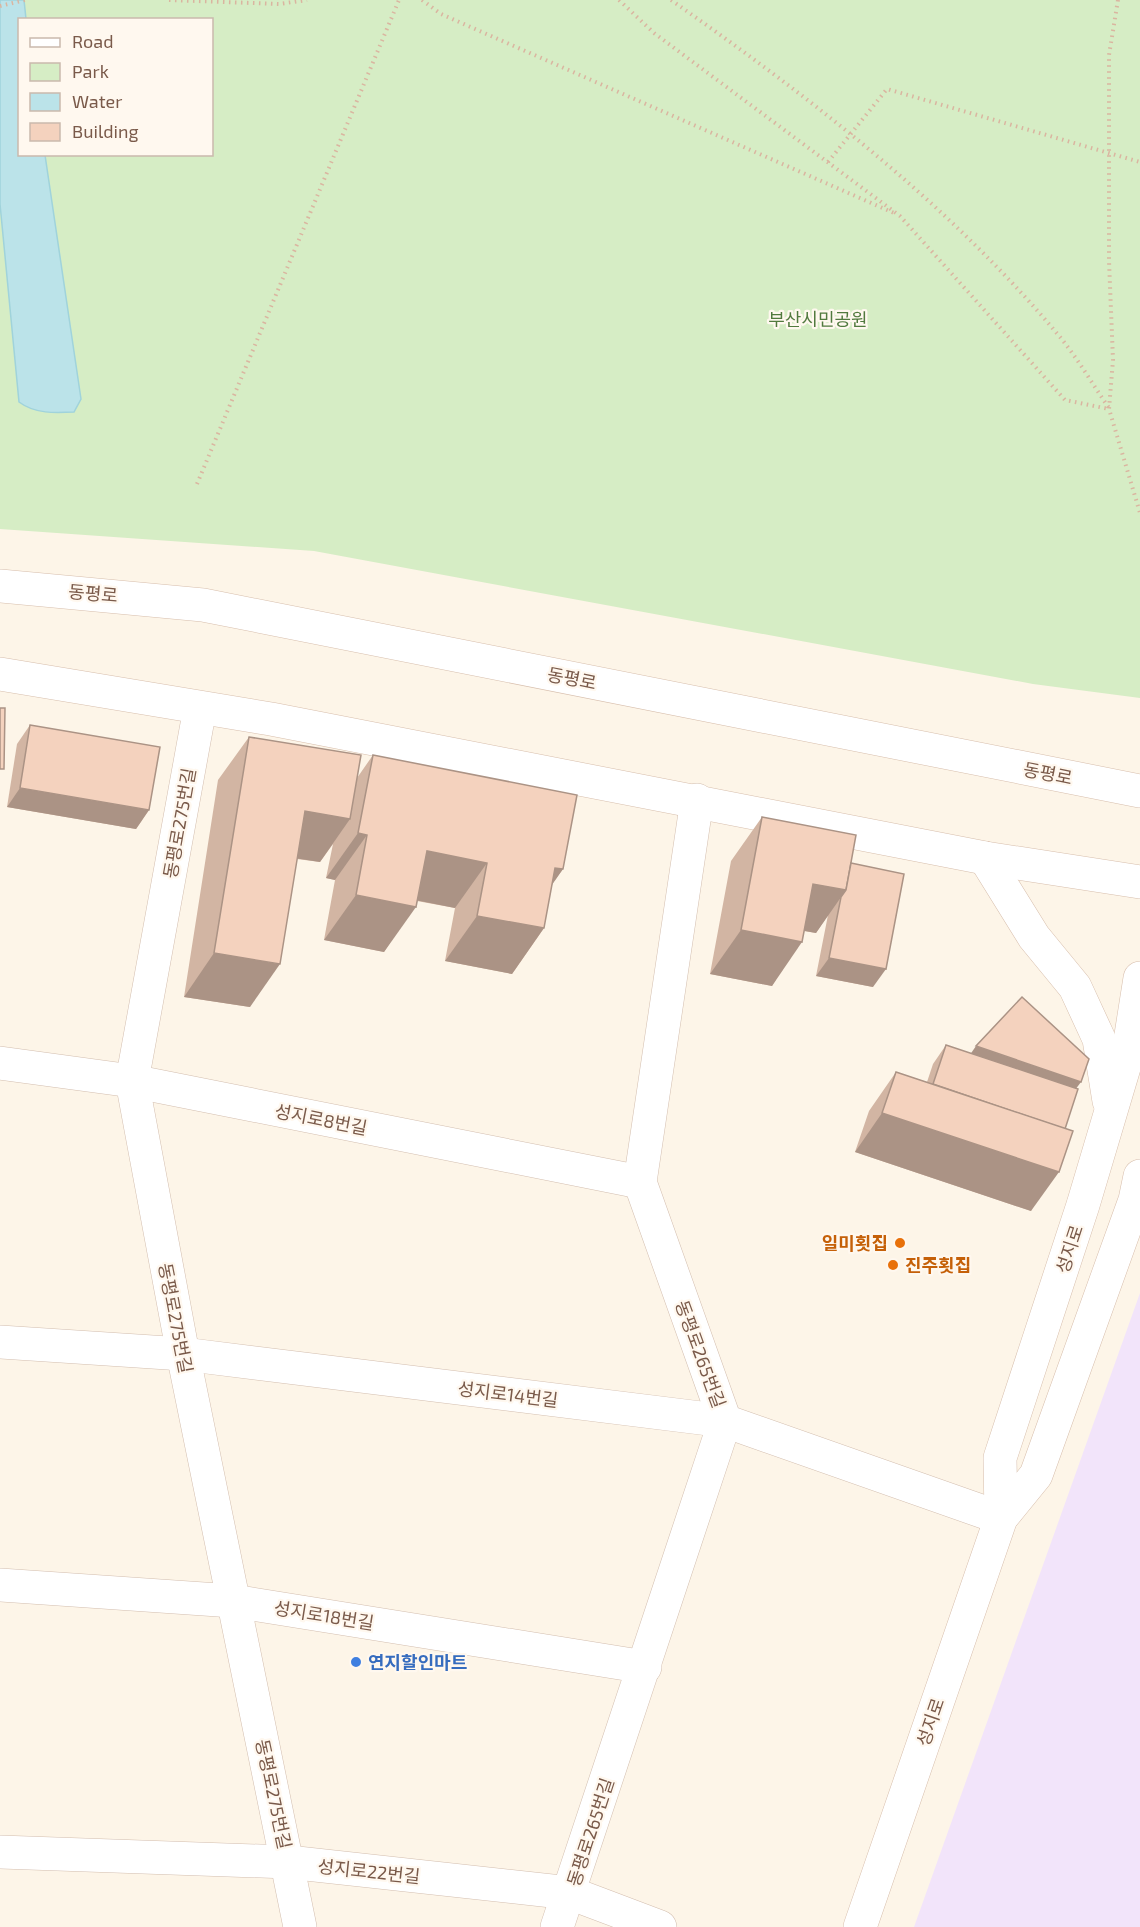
<svg xmlns="http://www.w3.org/2000/svg" width="1140" height="1927" font-family="'Exo 2','Noto Sans KR',sans-serif">
	<style>
		.education { fill: #f2e4fa }
		.green { fill: #d6edc5; fill-rule: evenodd }
		.water { fill: #bbe3e9; stroke: #a0d3db; stroke-width: 1.5 }
		.lines { fill: none; stroke-linecap: round; stroke-linejoin: round }
		.street-casing { stroke: #d3beaf; stroke-width: 34 }
		.secondary-casing { stroke: #d7beac; stroke-width: 34 }
		.path { stroke: #dab5a0; stroke-width: 4; stroke-dasharray: 1.5 4.5; stroke-linecap: butt }
		.street { stroke: #fff; stroke-width: 33 }
		.secondary { stroke: #fff; stroke-width: 33 }
		.wall { fill: #d2b5a3 }
		.shaded-wall { fill: #ab9385 }
		.building { fill: #f4d2be; stroke: #ab9385; stroke-width: 1.5 }
		.food-dot { fill: #e8710a; stroke: #fff8ef; stroke-width: 2 }
		.shop-dot { fill: #3f7fe0; stroke: #fff8ef; stroke-width: 2 }
		.labels { text-anchor: middle; dominant-baseline: central; stroke-width: 4.5; stroke-linejoin: round; paint-order: stroke }
		.park-label { font-size: 18px; fill: #517a3e; stroke: #fff8ef }
		.street-label { font-size: 18px; fill: #7a5a4a; stroke: #fff8ef }
		.food-label { font-size: 18px; font-weight: bold; fill: #c56008; stroke: #fff8ef; text-anchor: end }
		.shop-label { font-size: 18px; font-weight: bold; fill: #366cbe; stroke: #fff8ef; text-anchor: start }
	</style>
	<rect width="100%" height="100%" fill="#fdf5e8"/>
	<path class="education" d="M1140 1293V1927H914Z"/>
	<path class="green" d="M0 0H1140V698L1033 684 314 551 0 529ZM20 20H212V154H20Z"/>
	<path class="water" d="M0 0H24L26 19 20 20V154L45 155 81 399 74 412C55 413 35 414 19 402L0 204Z"/>
	<g class="lines">
		<defs>
			<g id="street">
				<path d="M200 708 132 1081 183 1354 300 1927"/>
				<path d="M0 1063 132 1081 640 1182"/>
				<path d="M0 1342 183 1354 725 1421 1001 1518"/>
				<path d="M0 1585 233 1601 645 1667"/>
				<path d="M0 1852 288 1862 570 1893 660 1927"/>
				<path d="M557 1927 725 1421 640 1182 697 800"/>
			</g>
			<g id="secondary">
				<path d="M0 586 203 605 1140 791"/>
				<path d="M0 674 271 719 985 858 1140 882"/>
				<path d="M985 858 1034 937 1075 987 1099 1039 1109 1101"/>
				<path d="M1001 1518 1000 1458 1083 1205 1128 1054 1140 978"/>
				<path d="M860 1927 1001 1518 1036 1475 1135 1200 1140 1176"/>
			</g>
		</defs>
		<use href="#street" class="street-casing"/>
		<use href="#secondary" class="secondary-casing"/>
		<g class="path">
			<path d="M169 0 279 4 307 0"/>
			<path d="M422 0 441 14 894 213"/>
			<path d="M619 0 654 33 900 216 1065 400 1109 409"/>
			<path d="M671 0C811 98 950 205 1060 337 1078 359 1093 385 1109 408"/>
			<path d="M1118 0 1109 55V261L1113 360 1109 409 1140 513"/>
			<path d="M0 6 25 0"/>
			<path d="M828 162 887 89 1140 162"/>
			<path d="M197 484 399 0"/>
		</g>
		<use href="#street" class="street"/>
		<use href="#secondary" class="secondary"/>
	</g>
	<g class="wall">
		<path d="M30 725 149 810 136 829 7 807 17 744Z"/>
		<path d="M249 737 357 778 373 755 563 869 552 884 544 928 512 974 445 961 455 908 417 901 384 952 324 940 335 880 326 878 333 844 320 862 297 859 250 1007 184 997 218 780Z"/>
		<path d="M762 817 851 863 873 987 816 976 828 915 816 933 804 931 772 986 710 974 731 861Z"/>
		<path d="M946 1045 1076 1088 1031 1211 855 1152 869 1111 896 1072 927 1082 933 1064Z"/>
	</g>
	<g class="shaded-wall">
		<path d="M20 788 149 810 136 829 7 807Z"/>
		<path d="M305 811 350 819 320 862 274 855Z"/>
		<path d="M358 833 367 835 335 880 326 878Z"/>
		<path d="M427 851 487 863 455 908 395 896Z"/>
		<path d="M555 868 563 869 531 915Z"/>
		<path d="M813 884 846 890 816 933 783 927Z"/>
		<path d="M356 895 416 907 384 952 324 940Z"/>
		<path d="M477 916 544 928 512 974 445 961Z"/>
		<path d="M741 930 802 942 772 986 710 974Z"/>
		<path d="M214 953 280 964 250 1007 184 997Z"/>
		<path d="M829 958 886 969 873 987 816 976Z"/>
		<path d="M976 1046 1081 1082 1072 1094 967 1059Z"/>
		<path d="M882 1113 1059 1172 1031 1211 855 1152Z"/>
	</g>
	<g class="building">
		<path d="M0 708H5L4 769H0Z"/>
		<path d="M30 725 160 747 149 810 20 788Z"/>
		<path d="M249 737 361 755 350 819 305 811 280 964 214 953Z"/>
		<path d="M373 755 577 795 563 869 555 868 544 928 477 916 487 863 427 851 416 907 356 895 367 835 358 833Z"/>
		<path d="M762 817 856 835 846 890 813 884 802 942 741 930Z"/>
		<path d="M851 863 904 874 886 969 829 958 841 897 846 890Z"/>
		<path d="M1022 997 1089 1059 1081 1082 976 1046Z"/>
		<path d="M946 1045 1078 1089 1065 1129 933 1084Z"/>
		<path d="M896 1072 1073 1131 1059 1172 882 1113Z"/>
	</g>
	<g class="food-dot">
		<circle cx="900" cy="1243" r="6"/>
		<circle cx="893" cy="1265" r="6"/>
	</g>
	<circle class="shop-dot" cx="356" cy="1662" r="6"/>
	<g class="labels">
		<g class="park-label">
			<text x="818" y="319">부산시민공원</text>
		</g>
		<g class="street-label">
			<text transform="translate(93 593) rotate(5)">동평로</text>
			<text transform="translate(572 678) rotate(11)">동평로</text>
			<text transform="translate(1048 773) rotate(11)">동평로</text>
			<text transform="translate(179 823) rotate(-80)">동평로275번길</text>
			<text transform="translate(321 1119) rotate(11)">성지로8번길</text>
			<text transform="translate(1069 1249) rotate(-72)">성지로</text>
			<text transform="translate(176 1318) rotate(79)">동평로275번길</text>
			<text transform="translate(701 1354) rotate(70)">동평로265번길</text>
			<text transform="translate(508 1394) rotate(7)">성지로14번길</text>
			<text transform="translate(324 1615) rotate(9)">성지로18번길</text>
			<text transform="translate(930 1722) rotate(-71)">성지로</text>
			<text transform="translate(274 1794) rotate(78)">동평로275번길</text>
			<text transform="translate(590 1832) rotate(-72)">동평로265번길</text>
			<text transform="translate(369 1871) rotate(6)">성지로22번길</text>
		</g>
		<g class="food-label">
			<text x="888" y="1243">일미횟집</text>
			<text x="905" y="1265" text-anchor="start">진주횟집</text>
		</g>
		<g class="shop-label">
			<text x="368" y="1662">연지할인마트</text>
		</g>
	</g>
	<rect x="18" y="18" width="195" height="138" fill="#fff8ef" stroke="#cab9ad" stroke-width="1.5"/>
	<rect x="30" y="38" width="30" height="9" fill="#ffffff" stroke="#cab9ad" stroke-width="1.5"/>
	<text x="72" y="48" font-size="18" fill="#7a5a4a">Road</text>
	<rect x="30" y="63" width="30" height="18" fill="#d6edc5" stroke="#cab9ad" stroke-width="1.5"/>
	<text x="72" y="78" font-size="18" fill="#7a5a4a">Park</text>
	<rect x="30" y="93" width="30" height="18" fill="#bbe3e9" stroke="#cab9ad" stroke-width="1.5"/>
	<text x="72" y="108" font-size="18" fill="#7a5a4a">Water</text>
	<rect x="30" y="123" width="30" height="18" fill="#f4d2be" stroke="#cab9ad" stroke-width="1.5"/>
	<text x="72" y="138" font-size="18" fill="#7a5a4a">Building</text>
</svg>
